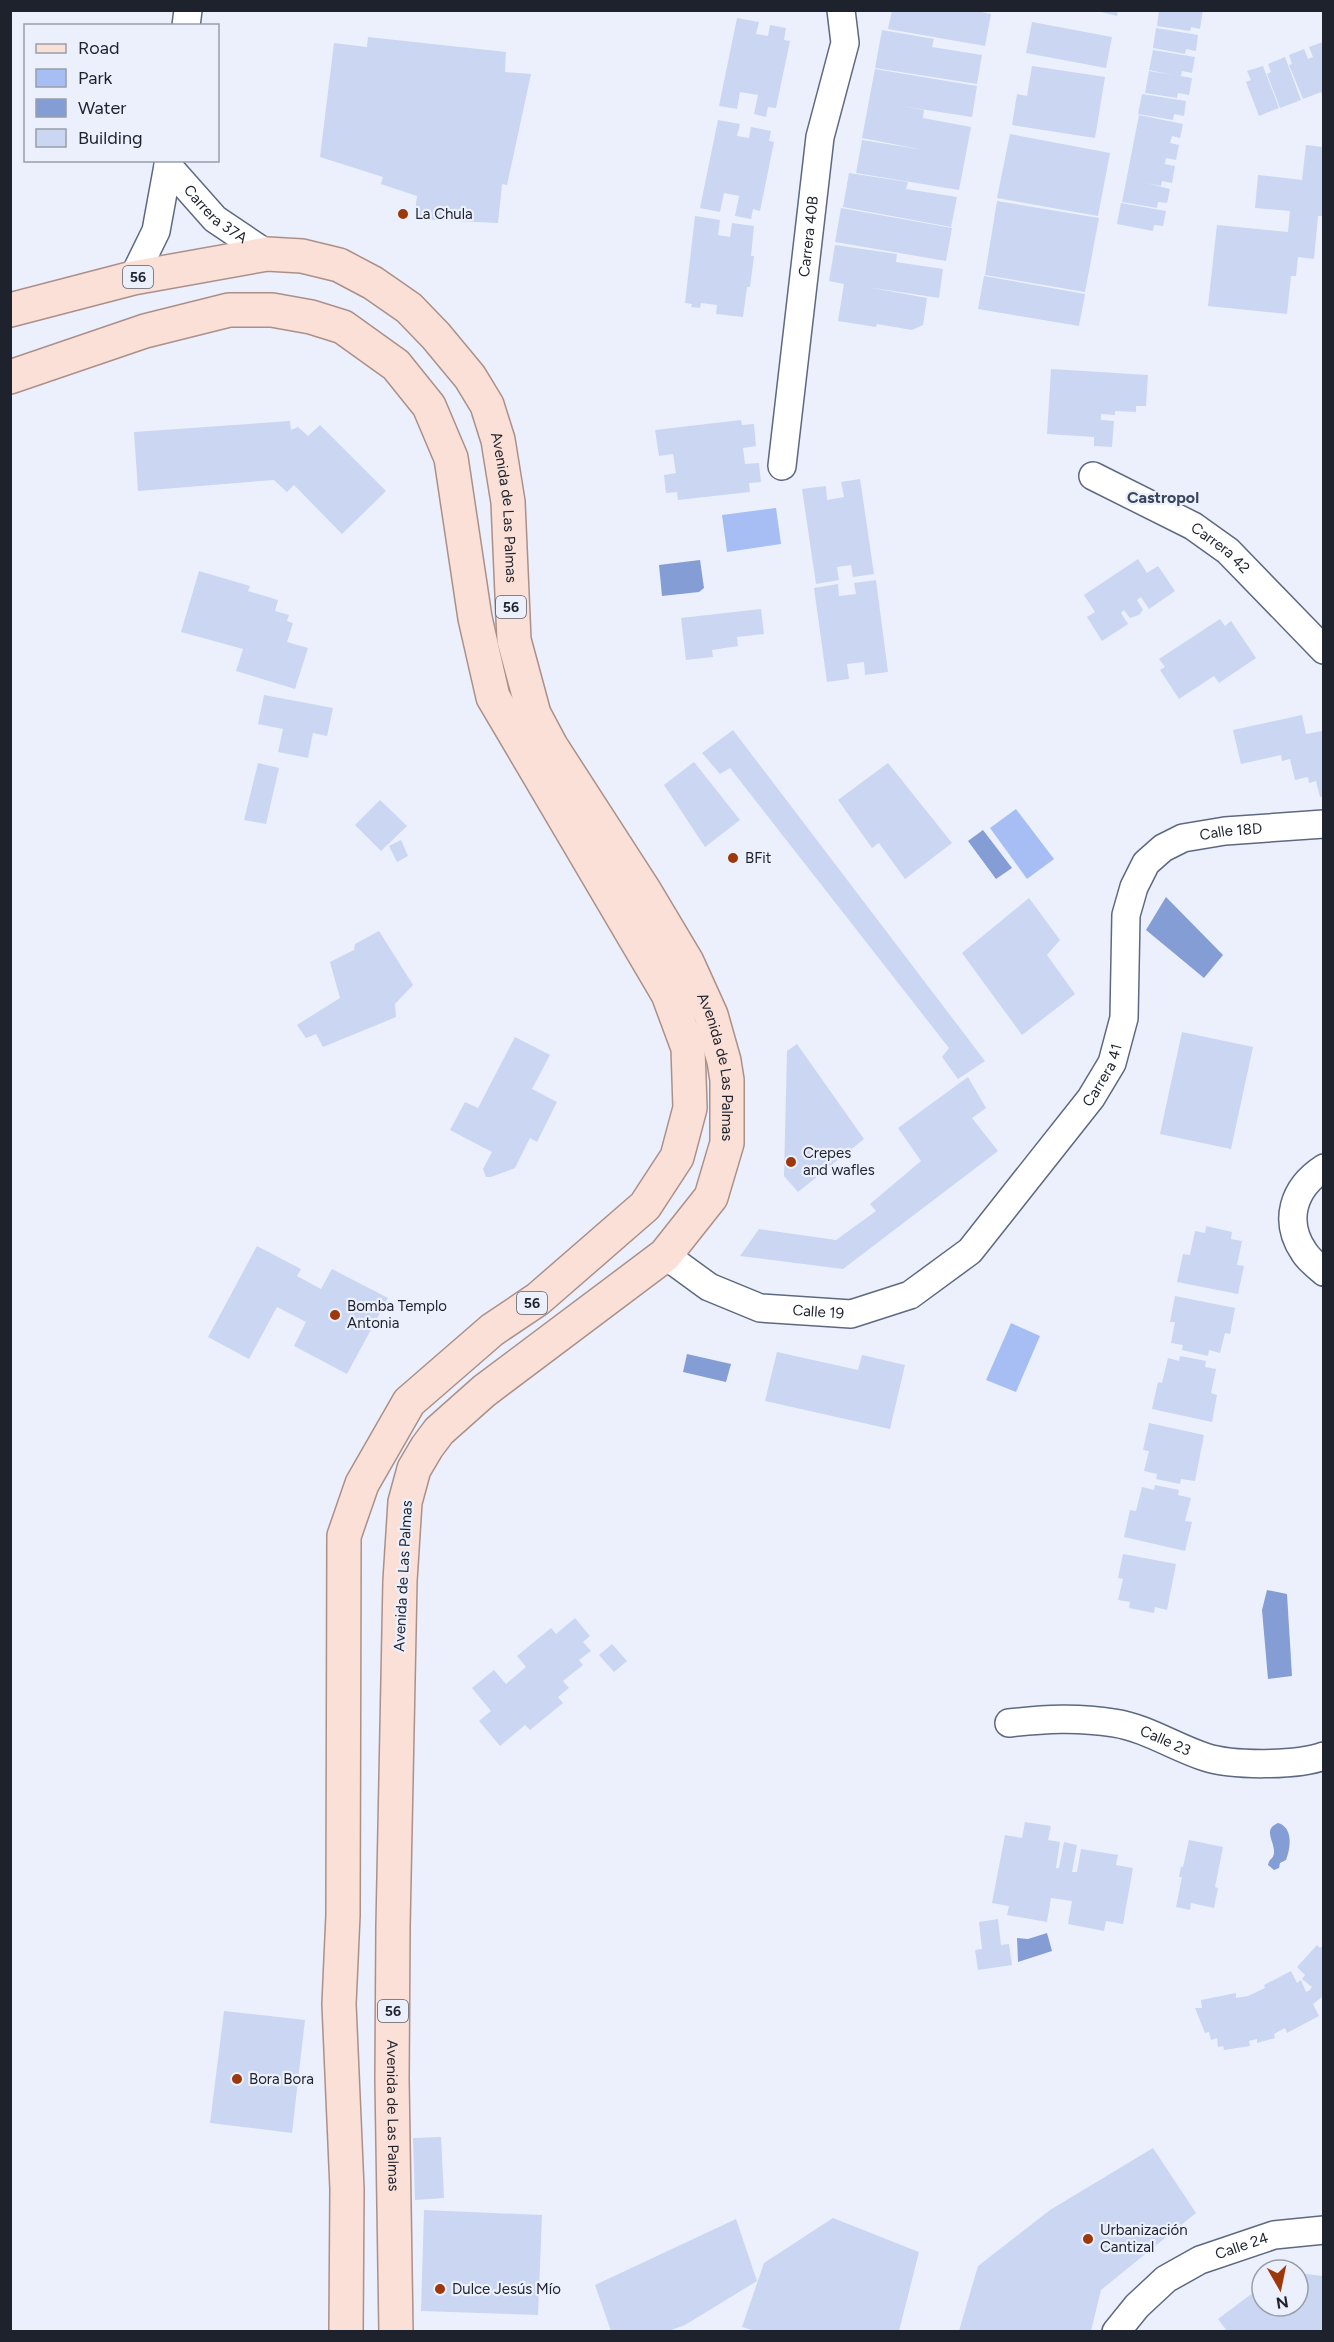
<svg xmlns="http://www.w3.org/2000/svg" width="1334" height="2342" font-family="Figtree,sans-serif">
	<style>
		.green { fill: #a7bef5 }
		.water { fill: #859dd5 }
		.building { fill: #cad6f2 }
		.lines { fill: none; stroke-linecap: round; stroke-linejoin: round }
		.minor-casing { stroke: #5e6880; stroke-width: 30 }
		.major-casing { stroke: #ab908a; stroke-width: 36 }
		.minor { stroke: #fff; stroke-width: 27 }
		.major { stroke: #fae0d7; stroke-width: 33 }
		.poi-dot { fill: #9d380b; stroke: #ebf0fc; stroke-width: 2 }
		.labels { text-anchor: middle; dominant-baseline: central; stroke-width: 4.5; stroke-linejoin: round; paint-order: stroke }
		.shield { fill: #ebf0fc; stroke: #5c606b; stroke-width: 1.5 }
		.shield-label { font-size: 14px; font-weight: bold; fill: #1e222d }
		.street-label { font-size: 15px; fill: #1e222d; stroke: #ebf0fc }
		.poi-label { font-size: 15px; fill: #1e222d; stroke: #ebf0fc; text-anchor: start }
		.neighbourhood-label { font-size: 16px; font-weight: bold; fill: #3a445a; stroke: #ebf0fc }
	</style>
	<rect width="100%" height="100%" fill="#ebf0fc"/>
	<g class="green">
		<path d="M776 508 781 544 727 552 722 515Z"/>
		<path d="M1016 809 1054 859 1027 879 990 828Z"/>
		<path d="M1011 1323 1040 1336 1016 1392 986 1380Z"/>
	</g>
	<g class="water">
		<path d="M700 560 704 588 699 592 662 596 659 565Z"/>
		<path d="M983 830 1012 868 996 879 968 841Z"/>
		<path d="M1166 897 1223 955 1204 978 1146 930Z"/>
		<path d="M687 1354 731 1364 726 1382 683 1372Z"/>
		<path d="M1267 1590 1287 1594 1292 1676 1268 1679 1262 1610Z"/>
		<path d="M1278 1823C1293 1827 1291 1847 1286 1860L1280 1863 1279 1868 1274 1870 1268 1865C1270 1857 1273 1860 1274 1853 1275 1841 1262 1830 1278 1823Z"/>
		<path d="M1047 1933 1052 1951 1018 1962 1017 1938 1028 1939Z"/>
	</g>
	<g class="building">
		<path d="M892 10H972L991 14 985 46 888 29Z"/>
		<path d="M1093 10H1118L1117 16Z"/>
		<path d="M1159 10H1203L1200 29 1191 27 1190 31 1157 26Z"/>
		<path d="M737 18 759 22 756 34 768 36 770 25 786 28 784 40 790 41 776 108 768 107 766 117 754 114 758 95 740 92 737 109 719 106Z"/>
		<path d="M1032 22 1112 37 1106 68 1026 53Z"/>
		<path d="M1156 28 1198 35 1196 51 1186 49 1185 54 1153 48Z"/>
		<path d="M882 30 934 39 932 47 982 55 977 84 875 68Z"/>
		<path d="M368 37 506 52 505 72 531 74 507 185 502 184 498 223 414 219 417 196 381 184 383 177 320 157 334 43 367 47Z"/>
		<path d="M1323 42V97L1321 92 1303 99 1289 65 1292 64 1289 55 1304 49 1308 59 1313 57 1309 47Z"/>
		<path d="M1153 50 1195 57 1192 73 1182 71 1181 76 1192 78 1189 95 1178 93 1177 98 1145 93 1149 71 1173 75 1149 70Z"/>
		<path d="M1285 57 1301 100 1280 108 1267 74 1271 72 1268 64Z"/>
		<path d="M1032 66 1105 77 1095 138 1012 125 1017 94 1027 96Z"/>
		<path d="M1263 66 1279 108 1259 116 1246 82 1251 80 1247 71Z"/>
		<path d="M875 69 977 86 972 117 894 105 924 110 923 118 971 127 959 190 856 173 862 140 924 150 862 138Z"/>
		<path d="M1142 94 1186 101 1184 116 1174 114 1173 120 1138 114Z"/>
		<path d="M1139 115 1183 124 1180 138 1172 136 1170 143 1179 145 1176 160 1166 158 1165 164 1175 166 1172 183 1162 181 1161 186 1146 183 1170 189 1167 203 1158 202 1157 208 1122 202Z"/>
		<path d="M718 120 740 124 737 136 749 138 751 127 771 131 769 141 774 142 760 211 753 209 751 219 735 216 739 196 724 193 720 212 700 208Z"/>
		<path d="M1010 134 1110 153 1098 216 997 198Z"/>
		<path d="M1306 145 1323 147V216H1318L1314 259 1298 257 1296 276H1291L1287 314 1208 306 1217 225 1288 232 1290 211 1255 208 1258 175 1302 180Z"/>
		<path d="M849 173 908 182 906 189 957 197 951 227 843 207Z"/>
		<path d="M997 201 1099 218 1085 292 985 275Z"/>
		<path d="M1121 203 1166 211 1163 226 1154 225 1153 231 1117 224Z"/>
		<path d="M841 208 952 228 946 261 835 242Z"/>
		<path d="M695 216 720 220 718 235 730 237 732 223 754 226 751 256H754L750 287H747L743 317 716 314 717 305 701 303 700 308 691 307 692 304 685 303Z"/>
		<path d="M835 245 897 254 896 262 943 269 939 298 867 287 927 298 923 325 912 330 877 324 876 327 838 321 844 284 829 281Z"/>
		<path d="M984 276 1085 294 1079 326 978 309Z"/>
		<path d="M1051 369 1148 375 1146 406H1136V412L1115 411V415L1101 414V420L1114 421 1112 447 1094 446V437L1047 434Z"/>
		<path d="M741 420 742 425 754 424 756 446 743 448 745 464 759 463 761 482 749 483 750 492 678 500 677 492 666 493 664 475 676 473 673 454 659 456 655 430Z"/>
		<path d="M290 421 291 430 298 427 308 436 320 425 386 491 342 534 294 485 287 492 274 480 138 491 134 432Z"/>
		<path d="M860 479 874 574 853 577 851 565 837 567 839 580 816 584 802 489 826 486 827 500 844 497 841 482Z"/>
		<path d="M1138 559 1147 573 1158 566 1175 591 1149 609 1141 597 1137 600 1143 610 1139 615 1130 618 1124 610 1121 613 1128 624 1102 641 1087 617 1095 612 1084 595Z"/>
		<path d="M199 571 250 586 248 591 278 600 275 611 289 615 287 621 293 623 287 642 308 648 295 689 236 671 243 649 181 632Z"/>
		<path d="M876 580 888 672 865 675 864 662 847 664 849 679 827 682 814 588 838 584 839 596 856 594 854 583Z"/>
		<path d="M761 609 764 634 737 637 738 646 712 650 713 657 686 660 681 618Z"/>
		<path d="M1220 619 1225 626 1231 621 1256 658 1219 683 1214 676 1179 699 1160 670 1165 667 1159 659Z"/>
		<path d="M264 695 333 708 327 736 313 733 308 758 278 752 283 729 258 724Z"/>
		<path d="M1302 715 1306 734 1322 731 1323 736V796L1320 797 1316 781 1309 783 1308 777 1295 780 1290 759 1282 761 1281 755 1241 764 1233 730Z"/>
		<path d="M733 730 985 1061 958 1079 942 1057 949 1048 730 768 720 774 702 753Z"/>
		<path d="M694 762 740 820 705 847 664 785Z"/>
		<path d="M258 763 279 768 266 824 244 820Z"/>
		<path d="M888 763 952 843 905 879 879 843 872 848 838 800Z"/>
		<path d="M380 800 407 826 381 851 355 825Z"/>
		<path d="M401 840 408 856 397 862 389 846Z"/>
		<path d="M1029 898 1060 940 1047 955 1075 994 1022 1035 962 953Z"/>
		<path d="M379 931 413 985 395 1004 396 1017 323 1047 316 1034 306 1038 297 1025 340 998 330 962 354 950 355 944Z"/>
		<path d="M1182 1032 1253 1047 1231 1149 1160 1134Z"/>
		<path d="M515 1037 550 1055 532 1089 557 1102 537 1142 530 1138 515 1168 491 1177H486L483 1169 492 1152 450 1130 465 1102 478 1108Z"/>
		<path d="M797 1044 864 1139 798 1192 784 1176 787 1051Z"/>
		<path d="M968 1077 986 1108 972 1118 998 1151 843 1269 740 1256 759 1229 836 1240 876 1211 870 1204 921 1161 898 1128Z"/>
		<path d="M1206 1226 1232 1232 1231 1239 1242 1241 1237 1265 1244 1266 1238 1294 1177 1282 1183 1254 1190 1255 1195 1231 1205 1233Z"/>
		<path d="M257 1246 301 1269 297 1276 321 1289 332 1269 388 1298 347 1374 294 1346 306 1322 277 1307 249 1359 208 1337Z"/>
		<path d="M1175 1296 1235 1308 1230 1334 1225 1333 1220 1353 1209 1350 1208 1356 1182 1350 1183 1345 1171 1343 1175 1322H1170Z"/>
		<path d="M777 1352 858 1370 862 1355 905 1365 890 1429 765 1401Z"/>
		<path d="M1180 1356 1206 1361 1205 1367 1216 1369 1211 1393 1217 1395 1212 1422 1152 1409 1158 1382 1162 1383 1168 1358 1179 1361Z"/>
		<path d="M1149 1423 1204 1435 1195 1481 1181 1479 1180 1484 1156 1479 1157 1474 1144 1471 1149 1451 1143 1450Z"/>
		<path d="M1155 1485 1179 1490 1178 1495 1191 1498 1185 1521 1192 1522 1185 1551 1124 1537 1130 1510 1136 1511 1142 1487 1154 1490Z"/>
		<path d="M1123 1554 1176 1564 1167 1610 1155 1607 1154 1613 1129 1608 1130 1602 1118 1600 1123 1579 1118 1578Z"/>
		<path d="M575 1618 590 1636 583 1642 591 1651 579 1660 583 1665 563 1681 569 1688 558 1697 563 1703 530 1730 525 1725 500 1746 479 1721 491 1711 472 1688 494 1670 506 1684 526 1667 517 1656 551 1628 556 1634Z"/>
		<path d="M612 1644 627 1661 614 1672 599 1655Z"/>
		<path d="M1025 1822 1051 1826 1048 1840 1060 1842 1056 1868H1059L1064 1842 1077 1845 1072 1872H1077L1081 1849 1118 1855 1116 1865 1133 1868 1123 1924 1106 1921 1104 1931 1068 1924 1072 1901 1051 1898 1047 1922 1007 1915 1009 1906 992 1903 1005 1835 1022 1838Z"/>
		<path d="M1189 1840 1223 1847 1215 1887 1218 1888 1214 1908 1191 1903 1190 1910 1176 1907 1182 1877H1179L1181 1867H1183Z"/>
		<path d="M998 1919 1001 1945 1009 1944 1012 1965 978 1970 975 1950 982 1949 979 1922Z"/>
		<path d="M1317 1945 1320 1948 1323 1945V1999L1322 1997 1313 2004 1319 2016 1287 2033 1285 2028 1274 2034 1275 2038 1257 2043V2039L1249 2041 1250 2046 1224 2050 1223 2046 1218 2047 1217 2038 1211 2040 1209 2032 1205 2033 1195 2008H1202L1201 2000 1236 1993V1998L1248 1996 1265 1988 1264 1985 1291 1971 1297 1983 1301 1980 1306 1992 1310 1990 1312 1987 1302 1979 1305 1975 1297 1967Z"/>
		<path d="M224 2011 305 2020 292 2133 210 2123Z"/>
		<path d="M441 2137 444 2198 415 2200 413 2138Z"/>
		<path d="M1153 2148 1196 2213 1101 2290 1091 2331H959L978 2266 1050 2210Z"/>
		<path d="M424 2210 542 2215 538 2315 421 2311Z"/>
		<path d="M833 2218 919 2252 899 2331H755L742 2327 764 2263Z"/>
		<path d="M736 2219 757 2281 685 2325 669 2331H611L595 2285Z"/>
		<path d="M1298 2273 1323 2276V2331H1227L1218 2319 1262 2286V2306H1298Z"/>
	</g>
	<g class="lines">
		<defs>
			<g id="minor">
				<path d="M186 26 188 10"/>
				<path id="s1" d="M168 166 215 219 267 254"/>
				<path d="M133 278 156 231 169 160"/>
				<path id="s2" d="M782 466 820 137 845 43 841 10"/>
				<path id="s3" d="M1093 476 1193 526 1228 551 1324 650"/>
				<path d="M1324 1168C1293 1188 1283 1221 1304 1252 1309 1260 1317 1266 1324 1272"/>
				<path id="s4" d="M665 1255 709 1287 760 1308 851 1314 910 1295 970 1251 1091 1098 1112 1063 1124 1018 1126 915 1134 887 1146 863 1163 848 1183 838 1225 831 1324 824"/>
				<path id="s5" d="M1009 1723C1045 1719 1077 1717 1114 1723 1147 1728 1174 1747 1205 1757 1232 1766 1296 1766 1324 1756"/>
				<path id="s6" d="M1116 2332 1137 2306 1166 2279 1200 2260 1274 2235 1324 2230"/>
			</g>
			<g id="major">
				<path id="s7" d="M10 310 133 278 267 254 302 256 339 265 373 283 409 308 436 336 470 377 487 405 498 440 508 502 514 640 534 714 551 746 644 890 687 962 711 1015 724 1061 727 1080V1143L711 1197 665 1255 484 1391 439 1431 427 1447 414 1469 405 1502 400 1581 393 1927 392 2079 396 2332"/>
				<path d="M10 377 145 331 229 310H272L311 317 343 327 396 365 429 406 451 458 475 618 493 697 668 994 688 1048 690 1108 677 1157 645 1206 538 1299 492 1330 409 1402 362 1484 344 1536 343 1915 339 2004 347 2189 346 2332"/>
			</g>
		</defs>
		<use href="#minor" class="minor-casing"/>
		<use href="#major" class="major-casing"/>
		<use href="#minor" class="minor"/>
		<use href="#major" class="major"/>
	</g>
	<g class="poi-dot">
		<circle cx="403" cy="214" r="6"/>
		<circle cx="733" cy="858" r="6"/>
		<circle cx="791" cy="1162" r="6"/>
		<circle cx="335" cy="1315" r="6"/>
		<circle cx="237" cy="2079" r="6"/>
		<circle cx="1088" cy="2239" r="6"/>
		<circle cx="440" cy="2289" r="6"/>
	</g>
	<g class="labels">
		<g class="shield">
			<rect x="123" y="266" width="30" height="22" rx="4.5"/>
			<rect x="496" y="596" width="30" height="22" rx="4.5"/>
			<rect x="517" y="1292" width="30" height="22" rx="4.5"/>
			<rect x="378" y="2000" width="30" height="22" rx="4.5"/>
		</g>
		<g class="shield-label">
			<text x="138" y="277">56</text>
			<text x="511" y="607">56</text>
			<text x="532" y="1303">56</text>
			<text x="393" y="2011">56</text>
		</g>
		<g class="street-label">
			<text stroke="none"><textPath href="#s1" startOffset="68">Carrera 37A</textPath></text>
			<text stroke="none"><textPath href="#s2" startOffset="231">Carrera 40B</textPath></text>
			<text stroke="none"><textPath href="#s7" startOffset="648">Avenida de Las Palmas</textPath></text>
			<text stroke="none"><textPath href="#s3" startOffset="147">Carrera 42</textPath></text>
			<text stroke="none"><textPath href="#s4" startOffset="872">Calle 18D</textPath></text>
			<text stroke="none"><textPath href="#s7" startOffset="1260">Avenida de Las Palmas</textPath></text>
			<text stroke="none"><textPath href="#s4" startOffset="558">Carrera 41</textPath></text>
			<text stroke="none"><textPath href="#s4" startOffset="168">Calle 19</textPath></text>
			<text transform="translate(403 1576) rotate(-87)">Avenida de Las Palmas</text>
			<text stroke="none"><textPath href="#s5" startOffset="160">Calle 23</textPath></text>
			<text stroke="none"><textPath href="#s7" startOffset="2448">Avenida de Las Palmas</textPath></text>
			<text stroke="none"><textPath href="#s6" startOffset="156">Calle 24</textPath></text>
		</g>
		<g class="poi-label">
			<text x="415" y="214">La Chula</text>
			<text x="745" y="858">BFit</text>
			<text x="803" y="1153">Crepes<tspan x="803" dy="17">and wafles</tspan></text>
			<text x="347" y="1306">Bomba Templo<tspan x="347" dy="17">Antonia</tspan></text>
			<text x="249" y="2079">Bora Bora</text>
			<text x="1100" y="2230">Urbanización<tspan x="1100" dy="17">Cantizal</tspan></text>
			<text x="452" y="2289">Dulce Jesús Mío</text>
		</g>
		<g class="neighbourhood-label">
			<text x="1163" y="497">Castropol</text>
		</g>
	</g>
	<rect width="1334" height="2342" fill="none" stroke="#1e222d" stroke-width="24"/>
	<rect x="24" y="24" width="195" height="138" fill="#ebf0fc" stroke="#999ea9" stroke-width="1.5"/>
	<rect x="36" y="44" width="30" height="9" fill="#fae0d7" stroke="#999ea9" stroke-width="1.5"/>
	<text x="78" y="54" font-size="18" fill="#1e222d">Road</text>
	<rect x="36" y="69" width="30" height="18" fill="#a7bef5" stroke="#999ea9" stroke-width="1.5"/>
	<text x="78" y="84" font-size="18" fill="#1e222d">Park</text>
	<rect x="36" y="99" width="30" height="18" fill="#859dd5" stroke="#999ea9" stroke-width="1.5"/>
	<text x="78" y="114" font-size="18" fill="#1e222d">Water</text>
	<rect x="36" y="129" width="30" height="18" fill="#cad6f2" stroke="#999ea9" stroke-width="1.5"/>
	<text x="78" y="144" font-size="18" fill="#1e222d">Building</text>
	<g transform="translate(1280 2288) rotate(171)"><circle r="28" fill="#ebf0fc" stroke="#999ea9" stroke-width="1.5"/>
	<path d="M0-4.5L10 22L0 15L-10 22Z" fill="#9d380b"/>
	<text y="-9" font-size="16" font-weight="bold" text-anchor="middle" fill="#1e222d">N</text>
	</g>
</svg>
